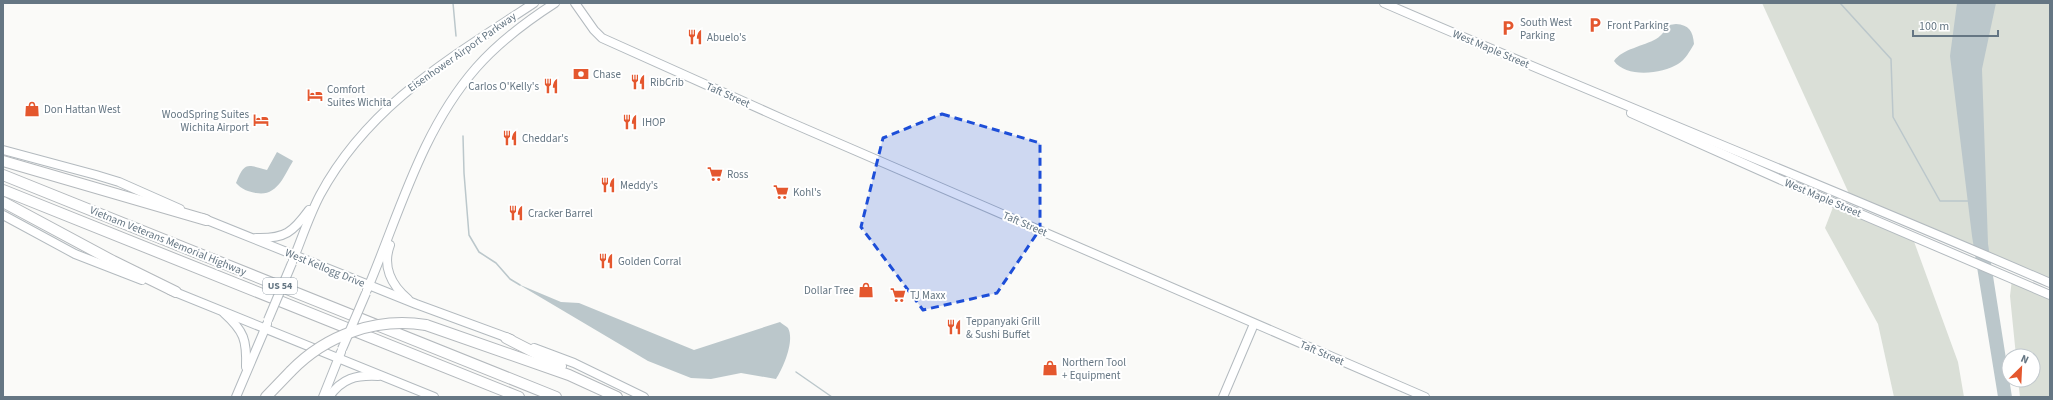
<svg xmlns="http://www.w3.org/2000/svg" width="2053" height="400" font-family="'Source Sans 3',sans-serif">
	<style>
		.green { fill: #dadfd7 }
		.water { fill: #bbc7cb }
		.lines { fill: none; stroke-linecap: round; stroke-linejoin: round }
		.stream { stroke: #bbc7cb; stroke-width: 1.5 }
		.secondary-casing { stroke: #b3babf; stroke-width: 10 }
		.highway-casing { stroke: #b4b9bd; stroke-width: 12 }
		.secondary { stroke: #fff; stroke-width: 8 }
		.highway { stroke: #fff; stroke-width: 10 }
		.secondary-bridge-casing { stroke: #b3babf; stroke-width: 10; stroke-linecap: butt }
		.highway-bridge-casing { stroke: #b4b9bd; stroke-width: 12; stroke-linecap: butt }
		.secondary-bridge { stroke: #fff; stroke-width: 8 }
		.highway-bridge { stroke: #fff; stroke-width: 10 }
		.marked { fill: #1d4ed8; fill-opacity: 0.2; stroke: #1d4ed8; stroke-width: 3; stroke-dasharray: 8 5; stroke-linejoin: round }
		.labels { text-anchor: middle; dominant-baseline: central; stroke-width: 4; stroke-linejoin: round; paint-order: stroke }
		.shield { fill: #fff; stroke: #939fa8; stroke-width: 1 }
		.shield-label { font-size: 10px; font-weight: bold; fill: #657683 }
		.poi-label { font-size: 11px; fill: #657683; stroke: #fff; text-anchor: start }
		.street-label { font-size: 11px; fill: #657683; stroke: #fff }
	</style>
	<rect width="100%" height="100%" fill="#fafaf8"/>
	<g class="green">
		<path d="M1762 3H2050V284L1851 198Z"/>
		<path d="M1835 202 1912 236 1958 362 1964 397H1894L1878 324 1825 228Z"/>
		<path d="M2012 279 2050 294V397H2020L2018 380H2033V356H2016L2010 296Z"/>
	</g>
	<g class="water">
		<path d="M1957 3H1996L1982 69 1988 244 2012 397H1998L1972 236 1950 56Z"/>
		<path d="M1676 24C1689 25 1693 31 1694 44 1690 51 1685 60 1678 64 1662 74 1626 78 1614 61 1622 49 1644 46 1656 39 1663 35 1664 30 1669 25Z"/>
		<path d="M277 152 293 161C284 176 277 197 256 193 249 192 241 189 236 183 245 161 247 165 267 170Z"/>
		<path d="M518 284 561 302 579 303 694 350 780 322C782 324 786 326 788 328 795 341 783 368 776 379L741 373 711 379 691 378 648 361Z"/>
	</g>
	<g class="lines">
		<g class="stream">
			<path d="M453 3 456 36"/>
			<path d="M1840 3 1891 59 1893 117 1940 201H1968"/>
			<path d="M463 136 464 173 469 235 479 252 496 263 510 279 520 285"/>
			<path d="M796 372 832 397"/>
		</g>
		<defs>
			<g id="secondary">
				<path d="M575 3 594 30 602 38 787 121 1425 397"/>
				<path d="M1384 3C1605 99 1829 187 2050 283"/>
				<path d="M1631 113 1788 183 2050 295"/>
				<path d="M3 150 96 175 119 182 180 209"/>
				<path d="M3 215 75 254 142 280"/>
				<path d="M202 218 416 304 511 339"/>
				<path d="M256 238C285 239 293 232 309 210"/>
				<path d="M390 245C382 266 391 285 408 299"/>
				<path d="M293 260C302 238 309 216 320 195 369 104 451 58 534 3"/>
				<path d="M170 290 434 397"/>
				<path d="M367 290C399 215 421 131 476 68 498 43 527 21 555 3"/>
				<path d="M224 313C244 331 247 340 246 367"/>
				<path d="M534 348 574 363 644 397"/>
				<path d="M236 397 267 324"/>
				<path d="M323 397 341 352"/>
				<path d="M329 397C342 378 356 375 378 376"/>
				<path d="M1223 397 1254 324"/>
			</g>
			<g id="highway">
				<path d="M3 161 206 220"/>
				<path d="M3 175 556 397"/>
				<path d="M3 190 519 397"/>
				<path d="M3 202 113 261 176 292"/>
				<path d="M426 325 569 375 617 397"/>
				<path d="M506 338 561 366"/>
				<path d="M266 397 291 371"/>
			</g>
		</defs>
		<use href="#secondary" class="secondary-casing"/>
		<use href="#highway" class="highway-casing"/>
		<use href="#secondary" class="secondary"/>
		<use href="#highway" class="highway"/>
		<defs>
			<g id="secondary-bridge">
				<path d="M268 320 292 263"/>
				<path d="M342 349 366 293"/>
			</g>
			<path id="highway-bridge" d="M291 371C326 335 376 317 426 325"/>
		</defs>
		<use href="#secondary-bridge" class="secondary-bridge-casing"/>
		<use href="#highway-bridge" class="highway-bridge-casing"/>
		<use href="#secondary-bridge" class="secondary-bridge"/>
		<use href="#highway-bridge" class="highway-bridge"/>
	</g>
	<path class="marked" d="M942 114 1040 143V229L997 293 923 310 861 227 883 138Z"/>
	<defs>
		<symbol id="parking-bare" viewBox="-9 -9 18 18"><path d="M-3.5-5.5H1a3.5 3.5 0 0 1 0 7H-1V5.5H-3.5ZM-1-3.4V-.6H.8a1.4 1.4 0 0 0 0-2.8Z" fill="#e4572e" stroke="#fff" stroke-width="2.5" paint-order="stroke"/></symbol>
		<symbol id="restaurant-bare" viewBox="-9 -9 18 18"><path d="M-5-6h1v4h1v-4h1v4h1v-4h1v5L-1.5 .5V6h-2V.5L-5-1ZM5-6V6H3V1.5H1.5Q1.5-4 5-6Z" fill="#e4572e" stroke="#fff" stroke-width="2.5" paint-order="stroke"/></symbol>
		<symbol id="bank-bare" viewBox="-9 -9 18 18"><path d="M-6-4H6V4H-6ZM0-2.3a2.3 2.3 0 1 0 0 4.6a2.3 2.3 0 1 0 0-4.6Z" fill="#e4572e" stroke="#fff" stroke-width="2.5" paint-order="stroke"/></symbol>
		<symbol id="hotel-bare" viewBox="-9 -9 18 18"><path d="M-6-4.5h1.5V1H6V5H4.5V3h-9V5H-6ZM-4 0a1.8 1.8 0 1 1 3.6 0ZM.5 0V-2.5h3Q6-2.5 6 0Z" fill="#e4572e" stroke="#fff" stroke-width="2.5" paint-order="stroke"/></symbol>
		<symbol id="shop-bare" viewBox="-9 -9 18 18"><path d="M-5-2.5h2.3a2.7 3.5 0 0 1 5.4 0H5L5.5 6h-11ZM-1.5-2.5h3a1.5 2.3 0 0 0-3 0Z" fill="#e4572e" stroke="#fff" stroke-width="2.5" paint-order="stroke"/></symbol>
		<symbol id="supermarket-bare" viewBox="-9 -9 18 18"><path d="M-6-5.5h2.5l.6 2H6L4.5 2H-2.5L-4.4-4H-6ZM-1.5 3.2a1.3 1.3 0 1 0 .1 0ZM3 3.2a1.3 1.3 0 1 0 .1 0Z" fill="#e4572e" stroke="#fff" stroke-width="2.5" paint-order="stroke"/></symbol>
	</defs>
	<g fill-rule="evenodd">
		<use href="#parking-bare" x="1584" y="14" width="22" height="22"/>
		<use href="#parking-bare" x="1497" y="17" width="22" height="22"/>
		<use href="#restaurant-bare" x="684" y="26" width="22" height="22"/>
		<use href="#bank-bare" x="570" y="63" width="22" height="22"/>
		<use href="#restaurant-bare" x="627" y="71" width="22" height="22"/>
		<use href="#restaurant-bare" x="540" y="75" width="22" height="22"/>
		<use href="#hotel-bare" x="304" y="84" width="22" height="22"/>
		<use href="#shop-bare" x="21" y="98" width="22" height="22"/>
		<use href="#hotel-bare" x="250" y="109" width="22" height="22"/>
		<use href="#restaurant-bare" x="619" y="111" width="22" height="22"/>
		<use href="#restaurant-bare" x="499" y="127" width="22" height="22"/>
		<use href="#supermarket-bare" x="704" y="163" width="22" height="22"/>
		<use href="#restaurant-bare" x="597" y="174" width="22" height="22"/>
		<use href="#supermarket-bare" x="770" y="181" width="22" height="22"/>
		<use href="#restaurant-bare" x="505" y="202" width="22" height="22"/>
		<use href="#restaurant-bare" x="595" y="250" width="22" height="22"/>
		<use href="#shop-bare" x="855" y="279" width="22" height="22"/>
		<use href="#supermarket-bare" x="887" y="284" width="22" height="22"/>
		<use href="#restaurant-bare" x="943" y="316" width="22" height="22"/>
		<use href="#shop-bare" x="1039" y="357" width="22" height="22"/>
	</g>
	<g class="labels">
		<rect class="shield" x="263" y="278" width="34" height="16" rx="3"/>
		<g class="shield-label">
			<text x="280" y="286">US 54</text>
		</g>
		<g class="poi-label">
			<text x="1520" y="22">South West<tspan x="1520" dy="13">Parking</tspan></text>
			<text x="1607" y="25">Front Parking</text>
			<text x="707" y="37">Abuelo's</text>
			<text x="593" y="74">Chase</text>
			<text x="650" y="82">RibCrib</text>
			<text x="539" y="86" text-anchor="end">Carlos O'Kelly's</text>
			<text x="327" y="89">Comfort<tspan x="327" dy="13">Suites Wichita</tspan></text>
			<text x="44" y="109">Don Hattan West</text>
			<text x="249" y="114" text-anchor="end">WoodSpring Suites<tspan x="249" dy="13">Wichita Airport</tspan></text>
			<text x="642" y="122">IHOP</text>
			<text x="522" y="138">Cheddar's</text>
			<text x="727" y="174">Ross</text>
			<text x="620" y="185">Meddy's</text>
			<text x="793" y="192">Kohl's</text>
			<text x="528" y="213">Cracker Barrel</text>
			<text x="618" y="261">Golden Corral</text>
			<text x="854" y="290" text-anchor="end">Dollar Tree</text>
			<text x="910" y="295">TJ Maxx</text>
			<text x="966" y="321">Teppanyaki Grill<tspan x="966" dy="13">&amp; Sushi Buffet</tspan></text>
			<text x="1062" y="362">Northern Tool<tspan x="1062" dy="13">+ Equipment</tspan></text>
		</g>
		<g class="street-label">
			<text transform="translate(1491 49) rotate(23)">West Maple Street</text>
			<text transform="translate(462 52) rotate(-35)">Eisenhower Airport Parkway</text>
			<text transform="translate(728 95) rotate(24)">Taft Street</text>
			<text transform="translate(1823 198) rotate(23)">West Maple Street</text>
			<text transform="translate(1025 224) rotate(23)">Taft Street</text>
			<text transform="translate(168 241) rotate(22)">Vietnam Veterans Memorial Highway</text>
			<text transform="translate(325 268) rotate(22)">West Kellogg Drive</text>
			<text transform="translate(1322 353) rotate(23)">Taft Street</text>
		</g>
	</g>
	<rect width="2053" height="400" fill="none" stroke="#657683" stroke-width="8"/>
	<g transform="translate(2021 368) rotate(24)"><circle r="19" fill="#ffffff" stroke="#c1c8cd"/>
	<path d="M0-3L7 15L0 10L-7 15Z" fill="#e4572e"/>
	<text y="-6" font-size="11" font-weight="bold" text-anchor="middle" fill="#657683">N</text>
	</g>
	<path d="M1913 30v6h85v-6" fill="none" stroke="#657683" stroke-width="2"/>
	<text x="1919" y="30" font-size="12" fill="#657683" stroke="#ffffff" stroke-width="3" paint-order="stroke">100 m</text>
</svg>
